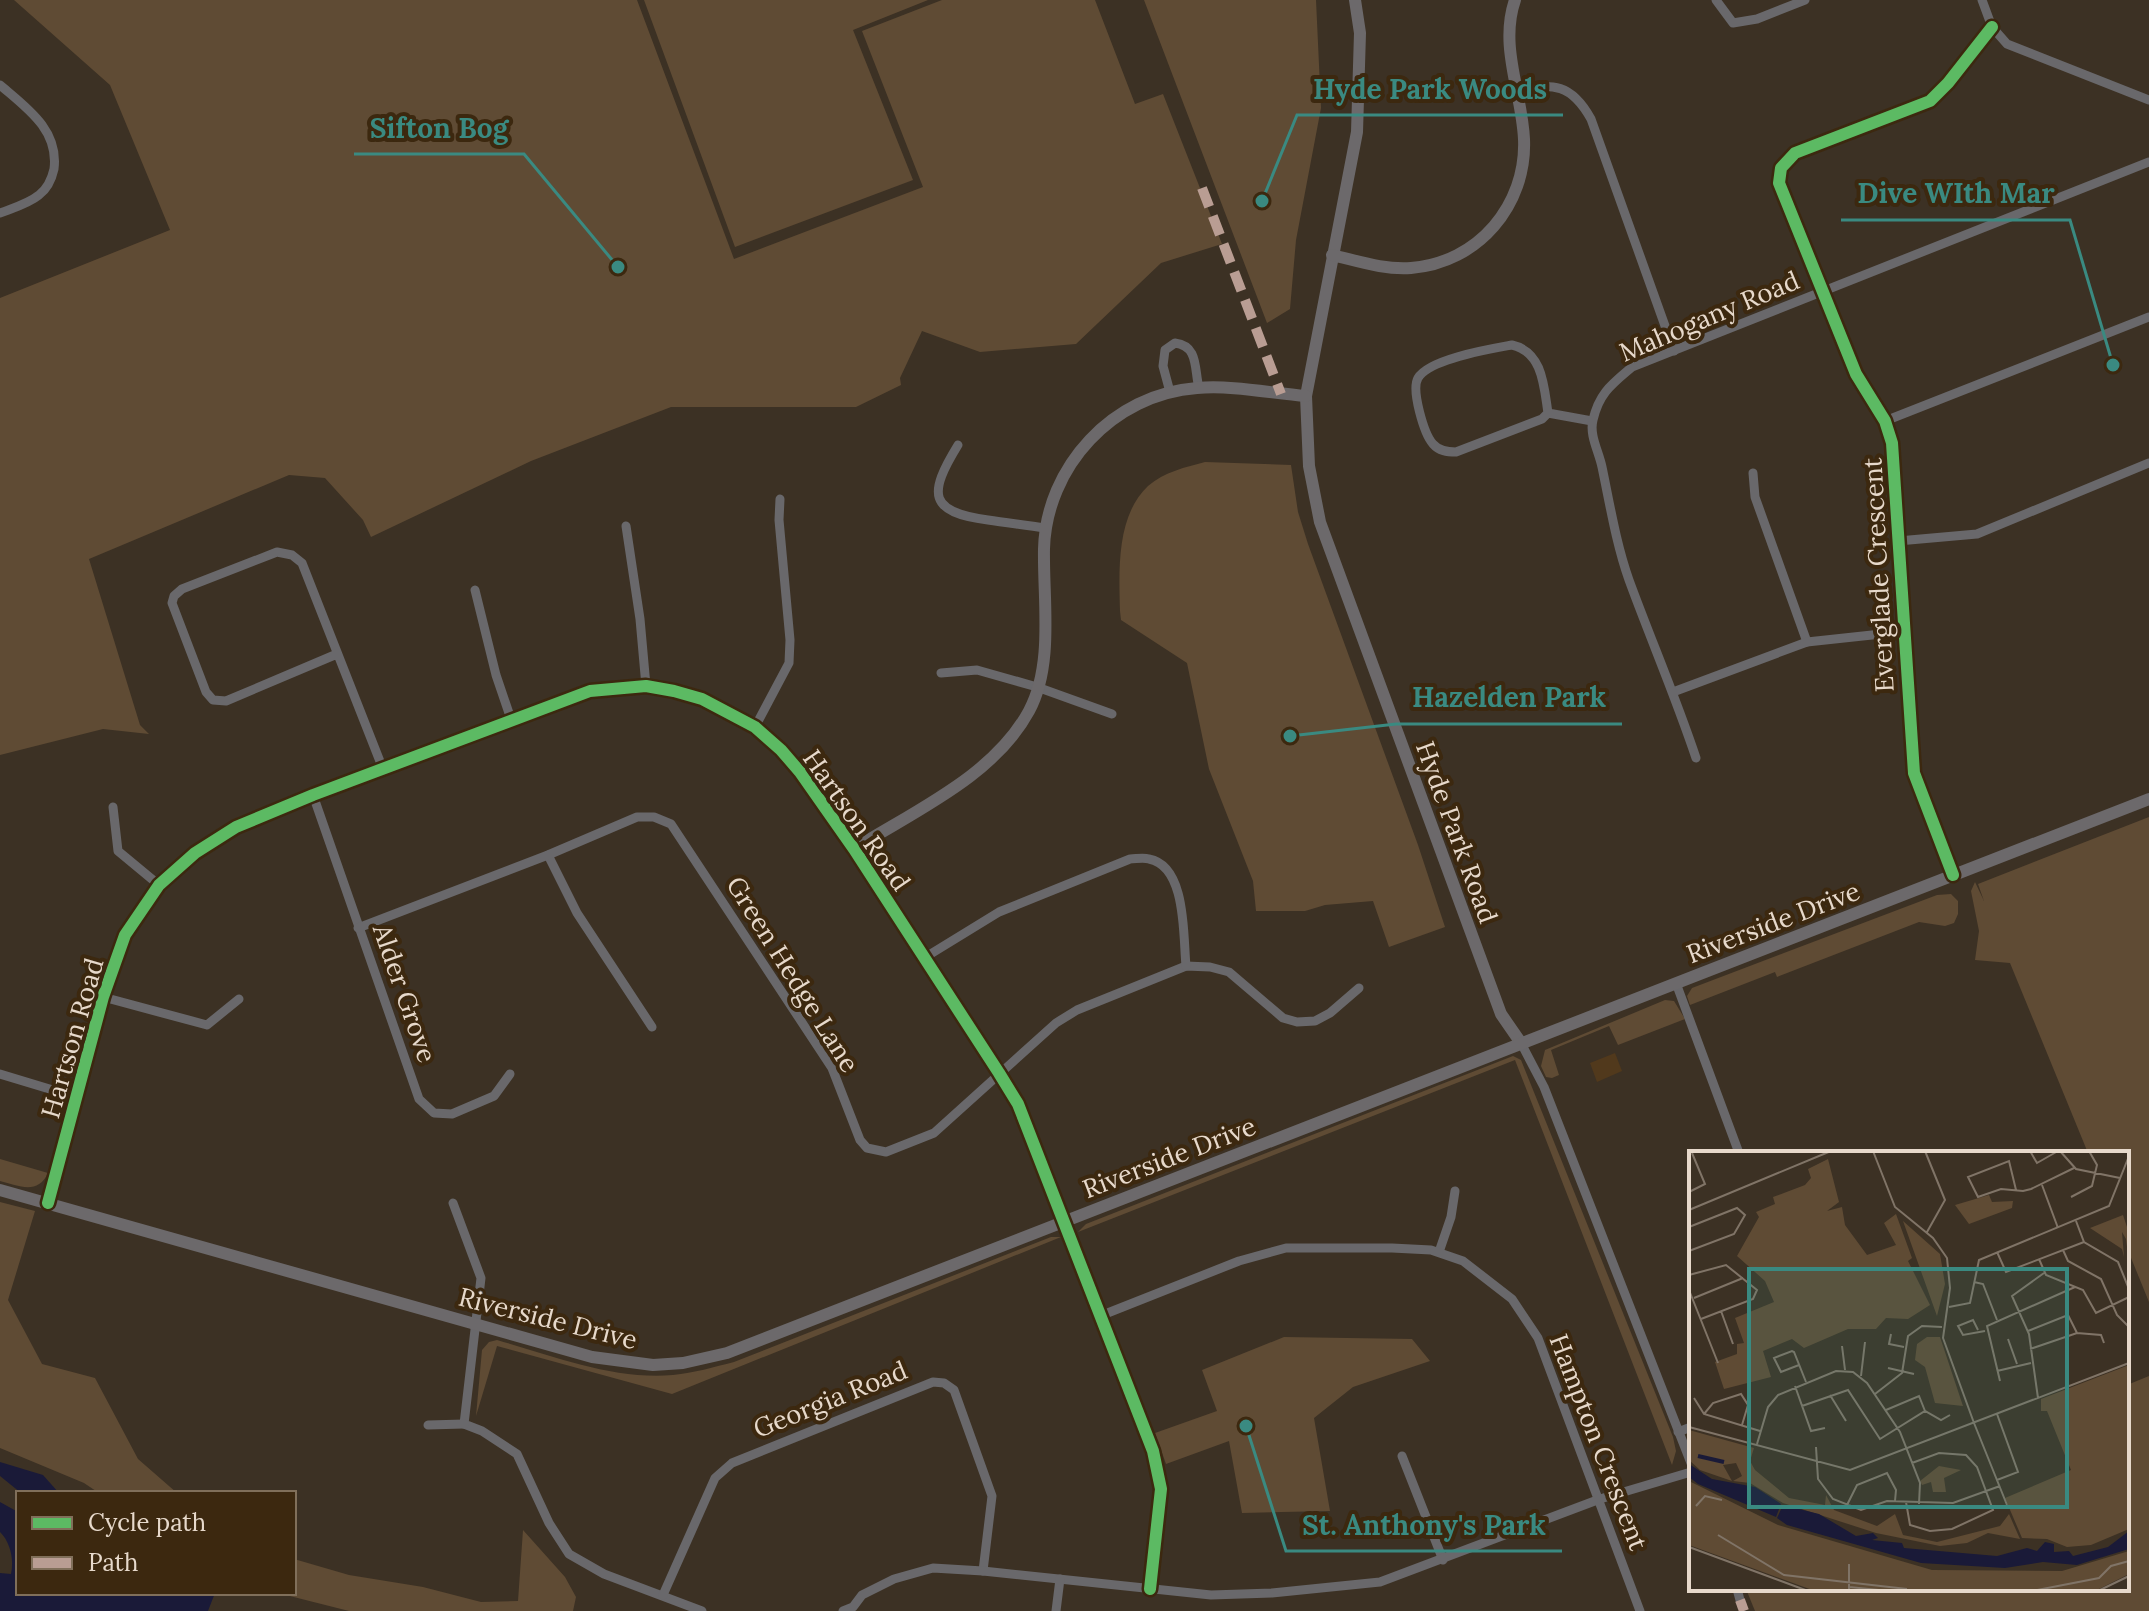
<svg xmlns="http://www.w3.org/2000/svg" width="2149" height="1611" font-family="Lora,serif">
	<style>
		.built { fill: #51391c }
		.green { fill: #5f4b34 }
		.water { fill: #1a1a38 }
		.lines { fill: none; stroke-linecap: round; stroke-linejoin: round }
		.street { stroke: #69686b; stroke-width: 9 }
		.secondary { stroke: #6c696b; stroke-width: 12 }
		.quiet { stroke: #b99d93; stroke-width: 10; stroke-dasharray: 20 10; stroke-linecap: butt }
		.cycleway-casing { stroke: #3c280f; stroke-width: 17 }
		.cycleway { stroke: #5cba63; stroke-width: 12 }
		.labels { text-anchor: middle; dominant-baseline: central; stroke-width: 8; stroke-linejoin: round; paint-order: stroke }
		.street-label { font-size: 26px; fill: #e7d9cb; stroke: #3c280f }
		.inset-river { fill: none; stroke: #1a1a38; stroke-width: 4 }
		.inset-road { fill: none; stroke: #807467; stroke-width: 2 }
		.view { fill: #3a8a81; fill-opacity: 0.15; stroke: #3a8a81; stroke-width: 4 }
		.inset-edge { fill: none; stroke: #e7d9cb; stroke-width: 4 }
		.leader { fill: none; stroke: #3a8a81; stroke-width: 3 }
		.callout-dot { fill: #3a8a81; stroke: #3c280f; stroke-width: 3 }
		.callout-label { font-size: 28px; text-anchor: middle; font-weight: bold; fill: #3a8a81; stroke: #3c280f; stroke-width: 8; stroke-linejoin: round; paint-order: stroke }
	</style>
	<rect width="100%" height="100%" fill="#3c3124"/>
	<path class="built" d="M1615 1053 1622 1071 1597 1082 1590 1063Z"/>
	<g class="green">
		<path d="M14 0H637L734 259 923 187 862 31 942 0H1095L1135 104 1163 94 1222 244 1161 263 1076 344 980 352 922 331 900 378 901 385 856 407H671L531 461 371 537 363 520 325 478 289 475 89 559 140 725 149 734 103 729 0 755V298L170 230 110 85Z"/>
		<path d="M644 0H928L853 30 913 180 735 247Z"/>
		<path d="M1144 0H1316L1321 108 1296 240 1290 309 1267 323Z"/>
		<path d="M1205 462 1291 465 1298 512 1308 544 1418 845 1445 927 1389 947 1373 901 1325 905 1305 911H1256L1253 881 1209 769 1187 663 1121 620 1120 611C1119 571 1116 516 1148 486 1164 472 1186 467 1205 462Z"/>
		<path d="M2149 817V1302L2127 1248V1153H2088L2010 963 1975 960 1979 931 1971 891 1975 882 1984 901 1978 884Z"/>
		<path d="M1951 894 1958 901V914L1954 923 1945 926 1919 922 1777 977 1775 972 1690 1005 1687 996 1692 988 1937 895Z"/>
		<path d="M1665 1000 1674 1001 1685 1019 1618 1045 1609 1026 1551 1050 1559 1075 1552 1078 1546 1077 1541 1066 1545 1050Z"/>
		<path d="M1513 1056 1521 1060 1673 1437 1676 1451 1672 1465 1515 1060 1078 1232 1086 1224Z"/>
		<path d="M0 1159 48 1173C38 1195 19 1186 0 1181Z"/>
		<path d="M0 1202 35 1211 8 1300 42 1364 95 1378 138 1459 177 1493H99L84 1483 0 1448Z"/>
		<path d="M1051 1237H1061L672 1394 497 1346 476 1416 482 1350 489 1342 497 1340C553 1356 613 1380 673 1375 694 1373 714 1367 734 1362Z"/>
		<path d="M1284 1337 1412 1339 1430 1361 1353 1387 1314 1418 1330 1511 1242 1513 1229 1441 1166 1464 1155 1433 1217 1411 1202 1370Z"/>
		<path d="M2149 1376V1611H1755L1746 1589H2127V1385Z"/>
		<path d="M523 1530 565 1577 576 1597 573 1611H349L278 1593H294V1559L349 1575 423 1587 481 1602 518 1601Z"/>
	</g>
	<g class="water">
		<path d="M0 1462 43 1475 59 1493H21L0 1476Z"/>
		<path d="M0 1502 18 1512V1593H215L208 1611H0V1573L11 1574C14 1560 11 1543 0 1532Z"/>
	</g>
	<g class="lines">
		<g class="street">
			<path d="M1716 0 1733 23 1757 19 1805 0"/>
			<path d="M1982 0 1992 27 2007 44 2149 100"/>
			<path d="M0 85C27 108 59 130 54 169 52 178 47 189 39 195 28 204 13 208 0 213"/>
			<path d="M1517 89C1554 84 1571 83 1591 119L1674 351"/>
			<path d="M1170 392 1163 366 1165 350 1175 343C1199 346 1194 369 1199 388"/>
			<path d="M1548 413C1544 387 1543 352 1512 345 1490 349 1429 359 1418 378 1411 390 1424 434 1433 444 1439 451 1447 452 1456 452L1542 419 1548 413 1592 421"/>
			<path d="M1885 421 2149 317"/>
			<path d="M958 445C928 494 928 512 988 520 1007 523 1026 525 1045 528"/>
			<path d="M1753 473 1755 497 1807 642"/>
			<path d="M626 526 640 619 646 686"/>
			<path d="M1898 541 1977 534 2149 463"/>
			<path d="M475 590 496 675 512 722"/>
			<path d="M337 654 226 701 213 700 206 692 172 603 174 596 182 589 277 552 292 555 302 563 383 769"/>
			<path d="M941 673 977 670 1037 687 1112 714"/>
			<path d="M1673 692 1807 642 1872 635H1903"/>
			<path d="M755 727 789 663 790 640 779 520 780 499"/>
			<path d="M1696 758C1676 698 1651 640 1629 580 1616 543 1610 505 1602 467 1599 452 1589 435 1593 420 1599 393 1612 384 1632 367L2149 162"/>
			<path d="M313 795 419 1099 434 1113 452 1114 494 1096 510 1074"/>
			<path d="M113 807 118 851 159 885"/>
			<path d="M548 855 577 913 652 1027"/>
			<path d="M1953 875 1914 773 1892 443 1885 421 1856 374 1779 183 1781 168 1795 153 1930 101 1948 83 1992 27"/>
			<path d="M358 928 548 855 637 817H654L671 824 832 1068 860 1140 867 1148 886 1152 934 1133 1056 1023 1077 1010 1186 966 1210 967 1229 972 1283 1018 1297 1022 1315 1021 1330 1013 1359 988"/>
			<path d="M924 958 999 912 1130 859C1136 859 1143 857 1149 859 1187 866 1183 937 1186 966"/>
			<path d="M1676 983 1739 1153"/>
			<path d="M103 997 207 1025 239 999"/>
			<path d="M1521 1043 1544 1087 1691 1463"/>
			<path d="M0 1074 76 1097"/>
			<path d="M453 1203 481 1278 464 1424 482 1431 517 1454 549 1523 569 1554 604 1574 702 1611"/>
			<path d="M1063 1222 1153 1451 1161 1489 1150 1589"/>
			<path d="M1439 1252 1451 1217 1455 1191"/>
			<path d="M1100 1316 1239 1261 1286 1248H1392L1431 1250 1463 1261 1512 1299 1538 1338 1640 1611"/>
			<path d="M428 1425 464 1424"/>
			<path d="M1678 1432 1691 1427"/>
			<path d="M1402 1456 1443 1560"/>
			<path d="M1737 1589 1740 1600"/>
			<path d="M663 1595 715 1478 732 1463 933 1382 944 1383 954 1390 992 1496 983 1571"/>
			<path d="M843 1611 853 1607 862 1595 894 1579 933 1568 983 1571 1211 1595 1272 1593 1380 1582 1600 1499 1691 1472"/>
			<path d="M1056 1611 1060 1579"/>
		</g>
		<g class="secondary">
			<path d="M1355 0 1360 33 1357 132 1306 396 1309 466 1320 522 1501 1014 1521 1043"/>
			<path d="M1332 255C1358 261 1384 270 1411 268 1478 263 1527 205 1524 139 1522 93 1499 46 1515 0"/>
			<path d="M854 849C914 811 994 776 1029 711 1054 665 1043 600 1044 549 1046 467 1113 394 1197 388 1232 385 1270 393 1306 396"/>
			<path d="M0 1190 592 1357 653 1365 683 1363 727 1353 2149 799"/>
			<path d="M48 1203 103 997 125 935 159 885 195 853 236 827 313 795 590 691 646 686 674 691 702 699 755 727 781 750 800 772 854 849 1018 1104 1063 1222"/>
		</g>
		<g class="quiet">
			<path d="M1202 188 1281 394"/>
			<path d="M1740 1600 1744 1611"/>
		</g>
		<defs>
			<g id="cycleway">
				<path d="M1953 875 1914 773 1892 443 1885 421 1856 374 1779 183 1781 168 1795 153 1930 101 1948 83 1992 27"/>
				<path d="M48 1203 103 997 125 935 159 885 195 853 236 827 313 795 590 691 646 686 674 691 702 699 755 727 781 750 800 772 854 849 999 1073 1018 1104 1153 1451 1161 1489 1150 1589"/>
			</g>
		</defs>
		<use href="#cycleway" class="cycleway-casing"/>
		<use href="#cycleway" class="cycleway"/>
	</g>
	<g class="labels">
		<g class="street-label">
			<text transform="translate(1709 316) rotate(-23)">Mahogany Road</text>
			<text transform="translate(1878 575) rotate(-93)">Everglade Crescent</text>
			<text transform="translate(857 820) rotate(55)">Hartson Road</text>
			<text transform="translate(1457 832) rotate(70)">Hyde Park Road</text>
			<text transform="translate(1773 922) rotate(-21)">Riverside Drive</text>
			<text transform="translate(793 974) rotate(58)">Green Hedge Lane</text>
			<text transform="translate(405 993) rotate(71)">Alder Grove</text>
			<text transform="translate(72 1038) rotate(-74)">Hartson Road</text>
			<text transform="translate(1169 1157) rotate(-21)">Riverside Drive</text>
			<text transform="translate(548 1318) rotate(14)">Riverside Drive</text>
			<text transform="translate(830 1399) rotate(-22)">Georgia Road</text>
			<text transform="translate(1599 1442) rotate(69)">Hampton Crescent</text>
		</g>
	</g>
	<g transform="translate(1689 1151)">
		<rect width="440" height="440" fill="#3c3124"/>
		<path d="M139 8 150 51 138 60 153 56 156 74 178 104 207 94 195 72 207 63 223 107 219 110 241 154 219 168 197 167 187 178H159L115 197 103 188 74 200 82 226 35 238 26 211 48 203V193L55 192 46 167 85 151 76 130 48 105 70 66 67 61 86 53 84 46 116 34 122 27 119 18ZM300 44 303 51 324 50 323 57 280 73 266 54ZM434 64 440 82 438 96 437 88 433 81 435 106 433 98 401 77ZM214 70 251 103 256 133 248 165ZM238 186H251L274 255 246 252 236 216 226 209 228 193ZM440 214V378L402 394 378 396 358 388 333 387 316 347 382 319 358 260H352V248ZM0 279 65 297 61 310 66 319 100 347 136 354 137 344 145 359 188 375 206 363 214 384 248 391 311 375 320 363 331 388 299 382 278 392 251 395 187 382 94 352 61 332 44 330 53 325 47 312 34 314 43 330 11 319 0 309ZM250 315 272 319 255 327 257 341H244L242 331 233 334 231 330ZM0 330 89 374 243 419 373 420 440 400V423L406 440H126L0 394Z" fill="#5f4b34"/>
		<path d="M0 313 23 328 66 336 92 353 87 366 9 333 0 326ZM94 354 130 363 167 385 184 382 189 387 183 389 213 392 215 397 308 405 338 397 348 400 356 391 365 393V401L380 400 384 405 419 396 440 380V398L388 414 354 411 316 417 232 412 98 374 88 367Z" fill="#1a1a38"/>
		<path class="inset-river" d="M9 305 35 311"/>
		<path class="inset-road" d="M184 0 206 56 244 87 258 107 261 137 254 187 285 272M236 0 256 49 238 81M341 0 348 12 369 0M371 0 387 18 431 27M353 34 369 77M327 39 320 10 279 26 289 46 312 38 334 40 342 38 385 17M0 41 16 33 3 2M382 46 403 35 408 14 400 0M0 59 142 0M387 70 395 91 429 111 440 138M0 76 48 57 56 64 45 83 0 100M374 99 379 110 412 128 428 164 440 176M308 101 317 121 395 91M350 108 357 124 394 139 407 162 440 146M0 124 37 114 68 139 64 148 12 168M285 131 294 133 308 169M0 139 29 212M5 147 54 127M260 156 281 152 290 109 420 55 440 5M32 160 44 193M289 179 284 169 269 175 274 184 296 180M339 180 379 164 388 182M202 183 200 193 215 196M319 188 328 213M153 195 156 219M341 198 388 182 412 184 415 192M110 214 92 221 85 207 103 200 105 201 117 231M199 217 225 223M308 220 342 212M172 225 176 191M311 230 298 175 386 136M106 235 122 280 136 277M186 243 213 222 219 185 233 175 253 176M141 244 157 270M5 247 15 263 71 280M349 247 340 183 323 145 355 122M113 255 159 239 191 288 236 260 252 269 261 264M197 259 230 245 236 260M15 263 24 252 52 243 59 254 53 274M308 263 329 321 308 329M285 272 318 354M0 276 161 319 440 212M68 293 79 256 89 244 147 220 164 221 178 232 211 281 231 332 230 353M127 296 129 328 144 348 172 359 198 350 264 352 311 335M217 351 221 374 241 380 263 378 304 359 288 316 277 304 250 302 223 312M158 354 168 334 198 322 207 339 206 350M7 355 16 345 33 349M29 384 95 424 218 438M0 396 119 440M160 436 200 440M160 440V413M343 440 410 427 422 415 440 410M409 440 440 425"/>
		<path class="view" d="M60 118H378V356H60Z"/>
		<rect width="440" height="440" class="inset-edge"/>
	</g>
	<path class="leader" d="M1262 201L1297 115H1563M618 267L524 154H354M2113 365L2070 220H1841M1290 736L1396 724H1622M1246 1426L1286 1551H1562"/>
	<g class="callout-dot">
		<circle cx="1262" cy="201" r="8"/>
		<circle cx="618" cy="267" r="8"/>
		<circle cx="2113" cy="365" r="8"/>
		<circle cx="1290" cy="736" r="8"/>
		<circle cx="1246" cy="1426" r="8"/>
	</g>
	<g class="callout-label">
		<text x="1430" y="99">Hyde Park Woods</text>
		<text x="439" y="138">Sifton Bog</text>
		<text x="1956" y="203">Dive WIth Mar</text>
		<text x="1509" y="707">Hazelden Park</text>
		<text x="1424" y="1535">St. Anthony's Park</text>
	</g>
	<rect x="16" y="1491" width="280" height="104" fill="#3c280f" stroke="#806f5a" stroke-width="2"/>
	<rect x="32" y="1517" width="40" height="12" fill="#5cba63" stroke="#806f5a" stroke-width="2"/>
	<text x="88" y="1531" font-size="24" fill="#e7d9cb">Cycle path</text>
	<rect x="32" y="1557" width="40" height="12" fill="#b99d93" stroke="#806f5a" stroke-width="2"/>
	<text x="88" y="1571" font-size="24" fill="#e7d9cb">Path</text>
</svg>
